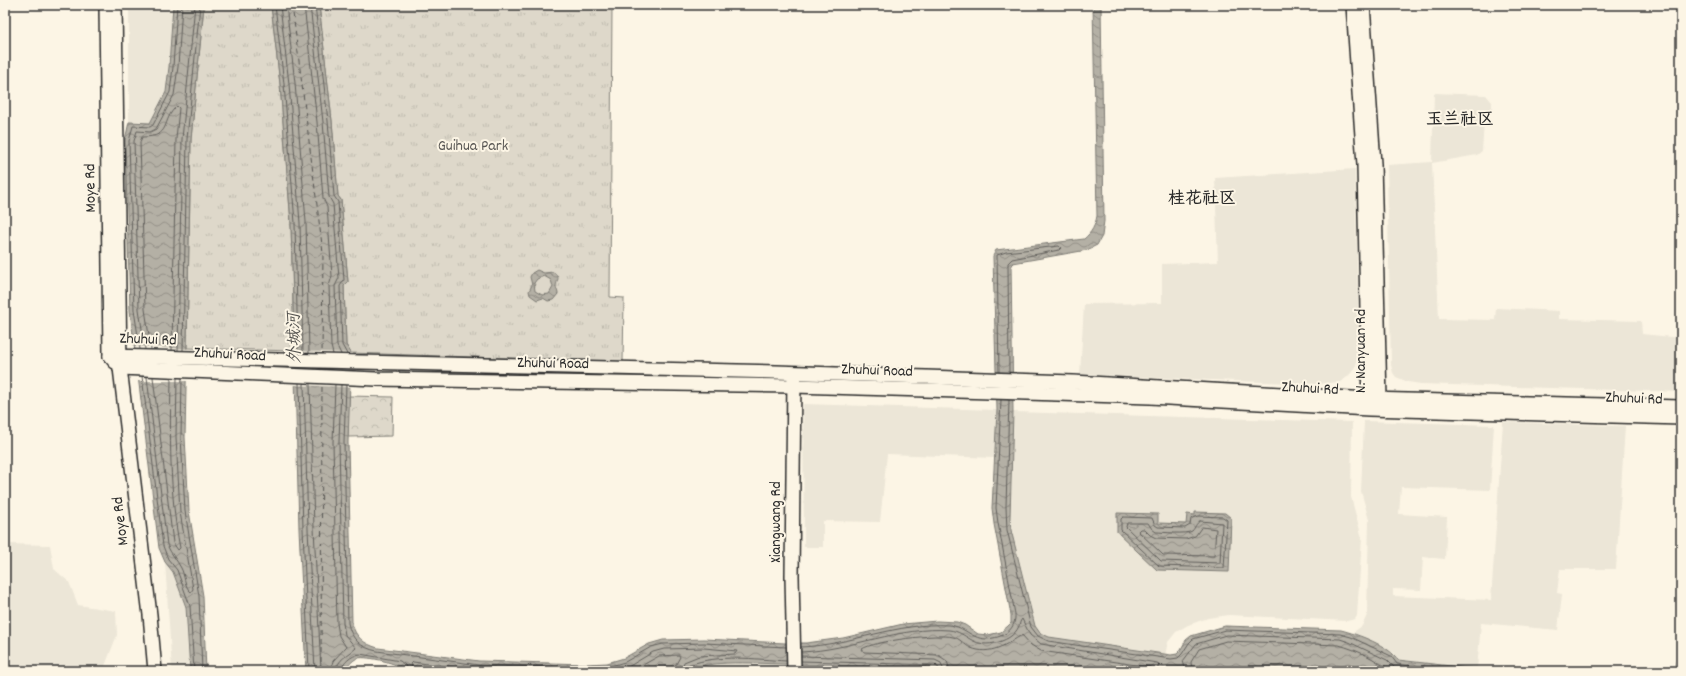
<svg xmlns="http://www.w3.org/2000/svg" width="1686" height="676" font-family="Dekko,'LXGW WenKai TC',sans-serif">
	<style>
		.built { fill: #ece6d7 }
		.forest { fill: url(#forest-crowns); stroke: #84827a }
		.park { fill: url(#park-tufts); stroke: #84827a }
		.water { fill: url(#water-waves); stroke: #7d7b74; fill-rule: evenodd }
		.pier { fill: #fcf5e5 }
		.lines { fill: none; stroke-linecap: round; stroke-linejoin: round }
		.shore { stroke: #62605c; stroke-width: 1 }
		.ferry { stroke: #545350; stroke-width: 1; stroke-dasharray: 5 4; stroke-linecap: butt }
		.secondary-casing { stroke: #2b2b2b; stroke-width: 16 }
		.secondary { stroke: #fcf5e5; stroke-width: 13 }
		.labels { text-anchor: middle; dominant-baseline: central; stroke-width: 4; stroke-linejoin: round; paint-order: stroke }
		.park-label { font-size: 16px; fill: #585653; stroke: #fcf5e5 }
		.street-label { font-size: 16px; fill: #2b2b2b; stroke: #fcf5e5 }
		.neighbourhood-label { font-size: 17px; font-weight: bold; fill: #2b2b2b; stroke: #fcf5e5 }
		.water-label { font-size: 17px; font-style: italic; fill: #545350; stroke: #fcf5e5 }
	</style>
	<defs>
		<pattern id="forest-crowns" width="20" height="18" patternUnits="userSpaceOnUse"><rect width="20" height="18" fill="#ded8ca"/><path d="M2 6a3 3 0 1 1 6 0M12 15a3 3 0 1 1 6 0" fill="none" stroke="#bfbaae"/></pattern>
		<pattern id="park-tufts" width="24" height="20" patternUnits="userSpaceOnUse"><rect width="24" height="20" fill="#ded8ca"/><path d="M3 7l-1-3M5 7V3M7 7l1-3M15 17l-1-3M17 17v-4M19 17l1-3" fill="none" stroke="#bfbaae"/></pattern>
		<pattern id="water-waves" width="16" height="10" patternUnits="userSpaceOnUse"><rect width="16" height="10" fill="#b4b0a5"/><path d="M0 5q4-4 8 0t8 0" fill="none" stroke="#938f87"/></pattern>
	</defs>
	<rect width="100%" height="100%" fill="#fcf5e5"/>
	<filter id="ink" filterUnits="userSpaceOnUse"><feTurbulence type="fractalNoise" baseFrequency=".025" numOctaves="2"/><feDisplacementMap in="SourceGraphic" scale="8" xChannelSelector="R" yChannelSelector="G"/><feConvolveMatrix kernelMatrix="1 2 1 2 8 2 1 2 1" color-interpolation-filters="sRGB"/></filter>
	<g filter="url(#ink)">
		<g class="built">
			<path d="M129 5H173L169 67 166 92 150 123 129 122Z"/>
			<path d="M1434 93 1486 95 1492 102V110L1484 122 1482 151 1477 155 1432 163 1439 319 1495 320 1496 308 1559 311V319L1641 321 1642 334 1681 338V392L1421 384 1408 382 1396 377 1393 373 1391 365 1387 165 1432 162Z"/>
			<path d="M1355 169 1359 352 1356 365 1351 373 1346 378 1340 382 1316 384 1080 375 1084 304 1162 303V264L1218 262 1215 178Z"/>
			<path d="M803 404 997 410 994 458 887 454 880 522 823 521V547H804Z"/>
			<path d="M1013 412 1352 422 1351 497 1362 538 1357 616 1355 619 1347 621 1229 615 1208 618 1188 625 1176 632 1168 642 1165 655 1045 636 1040 633 1035 626 1011 530 1010 507Z"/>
			<path d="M1364 421 1494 425 1490 490 1401 487 1399 514 1447 517 1445 559 1423 557 1421 590 1393 589V596L1491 600 1503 422 1625 426 1616 569H1560L1557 593 1562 594 1558 630 1481 623 1477 669 1398 660 1394 653 1352 633 1362 626 1367 615 1369 520 1361 491Z"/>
			<path d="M5 544 50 545 54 569 69 582 78 605 116 611 117 635 103 671H5Z"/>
			<path d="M165 562 173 572 186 607 190 671H172Z"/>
			<path d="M752 663 788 665V671H685L701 665 712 664Z"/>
		</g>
		<path class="forest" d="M349 396 393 397 392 436 348 437Z"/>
		<g class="park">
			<path d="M204 5H271L280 84 291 223 294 351 187 348 191 139Z"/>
			<path d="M319 5H612L610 297 624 298 623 362 351 353 346 345 344 286 348 282 341 200 338 196 332 121Z"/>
		</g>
		<g class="water">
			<path d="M173 5H204L191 139 185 437 189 511 203 596 206 671H190L186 607 173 572 165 562 159 548 130 310 125 140 129 122 150 123 166 92 169 67Z"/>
			<path d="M271 5H319L332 121 338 196 341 200 348 282 344 286 346 345 351 353 348 442 352 623C355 637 364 644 378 648L479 661 586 664 607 663 624 658 649 644 663 640 704 639 785 643H806L843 638 903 624 937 621 957 622 965 625 978 634 988 635 1001 632 1008 626 1011 623V615L994 524 992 508 997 410 993 256 996 250 1084 239C1092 232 1095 226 1097 216L1093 5H1101L1104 221 1102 236 1097 245 1087 250 1013 263 1011 265 1013 412 1010 518 1011 530 1035 626 1040 633 1049 637 1171 655 1177 654 1180 651 1186 640 1191 636 1225 626 1341 630C1357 634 1390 646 1398 660L1477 669V671H1178L1176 668 1137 671H1002L751 663C728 663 708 662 685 671H405C400 663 367 656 358 658 352 660 348 666 344 671H306L299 529 291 223 280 84Z"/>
			<path d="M537 270 544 273 553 272C562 278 556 280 556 287 556 289 558 291 558 294L553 300 548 301 543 298 537 300 530 295 529 291 532 285 530 277 532 273ZM544 276 551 280 553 287 549 294 542 295 535 291 534 283 537 279Z"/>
			<path d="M1195 512 1225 513 1231 518 1229 572 1157 570 1117 532V513L1158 514V523L1186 524 1187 514 1195 515Z"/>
			<path d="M1681 640V671H1674Z"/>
		</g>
		<g class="pier">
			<path d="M135 346 189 349 188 381H137Z"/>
			<path d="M292 351 353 353 351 387 293 385Z"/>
		</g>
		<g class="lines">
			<g class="shore">
				<path d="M275 5 284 84 295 223 298 353"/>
				<path d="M280 5 289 84 300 223 303 353"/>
				<path d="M286 5 295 83 306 222 309 353"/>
				<path d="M304 5 317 122 323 198 327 207 332 276 329 286 331 346 333 354"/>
				<path d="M310 5 323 122 329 197 333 204 339 278 335 286 337 346 341 354"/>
				<path d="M315 5 328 121 334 196 338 202 344 280 340 286 342 345 347 354"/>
				<path d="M140 349 134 310 129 141 133 126 150 127 153 125 170 92 173 67 177 5"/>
				<path d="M145 349 139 309 134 141 137 131 150 132 156 129 174 95 178 67 182 5"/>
				<path d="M151 349 145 309 140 142 142 137C173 137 160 121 177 106L179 108 176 139 172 350"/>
				<path d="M178 350 182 139 195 5"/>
				<path d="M183 350 187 139 200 5"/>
				<path d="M999 372 997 255 1006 252 1059 246 1061 248 1059 250 1012 259 1008 263 1009 372"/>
				<path d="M142 376 163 546 168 559 177 570 190 606 194 671"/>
				<path d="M147 377 167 545C171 554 177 560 181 568 185 575 184 587 191 592L193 589 180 512 176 437 177 378"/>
				<path d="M153 377 173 543 178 550 180 548C169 492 170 434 171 378"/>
				<path d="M182 378 181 437 185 511 199 596 202 671"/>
				<path d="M299 383 303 529 309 671"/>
				<path d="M304 383 308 529 315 671"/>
				<path d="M310 384 314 528 321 671"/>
				<path d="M346 385 344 442 348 623C351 639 361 648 377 651L479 665 586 668 607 667 625 662 651 647 663 644 704 643 786 647"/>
				<path d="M1009 400 1006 507 1007 530 1031 627 1038 636 1048 641 1171 659 1178 658 1182 654 1189 643 1193 639 1225 630 1340 634 1351 637 1391 656 1397 664 1457 671"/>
				<path d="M1198 516 1223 517 1227 520 1224 568 1159 566 1121 530V519L1123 517 1152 518 1155 525 1158 527 1185 528 1190 525 1191 519Z"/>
				<path d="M1200 521 1222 523 1220 563 1161 561 1126 527 1127 523H1148L1152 529 1156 532C1163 532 1186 535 1192 531 1196 527 1195 524 1200 521Z"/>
				<path d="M1202 527 1216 529 1214 556 1163 555 1138 531 1140 529H1144L1150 535 1156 538 1186 539 1195 536Z"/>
				<path d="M801 647C851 645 898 622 948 625 967 626 973 643 993 638 1006 636 1016 628 1015 614L998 523 996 508 1001 400"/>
				<path d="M801 652C851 650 900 626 949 630 968 632 971 648 995 643 1004 641 1015 636 1019 626 1020 623 1020 621 1022 619L1030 635 1041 644 1157 663 1159 664 1157 671"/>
				<path d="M801 656 935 660 941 663 944 671"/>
				<path d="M801 661 934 665 938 667 939 671"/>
				<path d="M330 671 333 661 346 647 339 636 337 623 333 442 335 385"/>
				<path d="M336 671C337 659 349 655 356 648L345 635 343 623 339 442 341 385"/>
				<path d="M341 671C343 662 351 656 360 654L400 661 405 665 408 671"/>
				<path d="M413 671 411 664 413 662 465 669 498 671"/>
				<path d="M612 671 628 667 653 652 664 649 704 648 737 651 735 654 699 656 684 662 681 671"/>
				<path d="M632 671 659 656 679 655 680 657 676 664 675 671"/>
				<path d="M686 671 689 665C718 654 755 659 786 661"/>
				<path d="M950 671 947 661 938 655 864 652 862 649C874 641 938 633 953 637 960 638 964 645 971 648 990 656 1007 644 1022 635L1031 645 1041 651 1150 667 1151 671"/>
				<path d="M1186 671 1183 661 1196 644 1226 635 1340 639 1349 642 1387 660 1395 668 1416 671"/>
				<path d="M1192 671 1191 662 1199 649 1226 641 1339 645C1356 650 1376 658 1389 671"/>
			</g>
			<g class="ferry">
				<path d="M292 5 323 253 322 355"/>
				<path d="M321 671 322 384"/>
			</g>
			<defs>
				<g id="secondary">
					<path d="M106 5 110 356 115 362"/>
					<path d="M115 5 120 368 150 615 155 671"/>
					<path d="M1353 5 1364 165 1369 407"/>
					<path d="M1363 5 1374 164 1380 399 1374 404"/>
					<path d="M110 356 776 372 1073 382 1369 399 1681 407"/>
					<path d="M120 368 376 379 794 386 1027 393 1150 397 1369 409 1681 418"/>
					<path d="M794 671 792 576 794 377"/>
				</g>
			</defs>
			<use href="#secondary" class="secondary-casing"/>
			<use href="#secondary" class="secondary"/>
		</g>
	</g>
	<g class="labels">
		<g class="park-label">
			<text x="473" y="146">Guihua Park</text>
		</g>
		<g class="street-label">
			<text transform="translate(91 188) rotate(-91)">Moye Rd</text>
			<text transform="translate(148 340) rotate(2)">Zhuhui Rd</text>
			<text transform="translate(1361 351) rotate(-90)">N. Nanyuan Rd</text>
			<text transform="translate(230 355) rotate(3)">Zhuhui Road</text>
			<text transform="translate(553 364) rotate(1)">Zhuhui Road</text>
			<text transform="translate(877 371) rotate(2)">Zhuhui Road</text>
			<text transform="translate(1310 389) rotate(3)">Zhuhui Rd</text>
			<text transform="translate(1634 399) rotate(2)">Zhuhui Rd</text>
			<text transform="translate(121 521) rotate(-97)">Moye Rd</text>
			<text transform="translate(776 522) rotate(-90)">Xiangwang Rd</text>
		</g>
		<g class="neighbourhood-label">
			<text x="1460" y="121">玉兰社区</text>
			<text x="1202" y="200">桂花社区</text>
		</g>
		<g class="water-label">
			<text transform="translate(296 338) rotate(-91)">外城河</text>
		</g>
	</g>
	<rect width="1686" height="676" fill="none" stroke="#fcf5e5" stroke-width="20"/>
	<rect x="10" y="10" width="1666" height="656" fill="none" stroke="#2b2b2b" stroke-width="1.5" filter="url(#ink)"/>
</svg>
